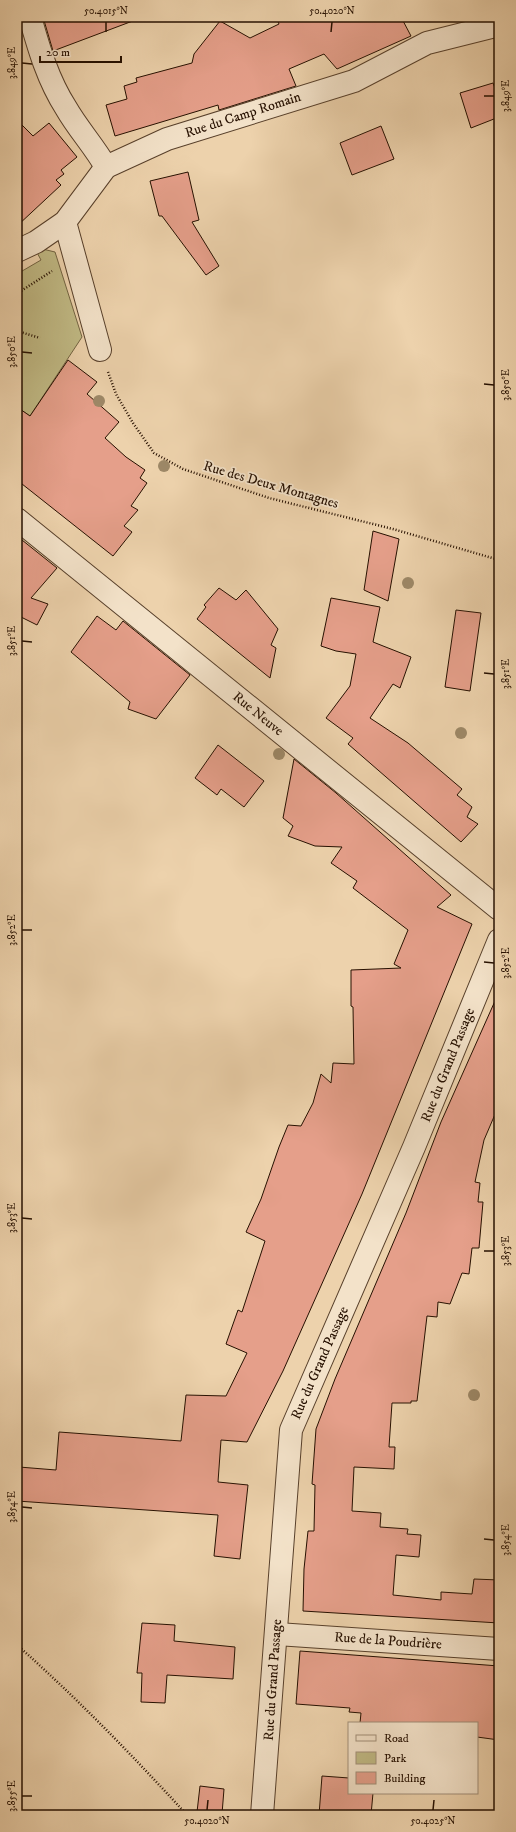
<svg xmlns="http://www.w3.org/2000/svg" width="516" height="1832" font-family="'IM FELL DW Pica',serif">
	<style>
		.green { fill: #c0b984; stroke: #736442 }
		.building { fill: #e59f8a; stroke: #261000 }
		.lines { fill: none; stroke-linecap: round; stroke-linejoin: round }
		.street-casing { stroke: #58402b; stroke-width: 24 }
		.path { stroke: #261000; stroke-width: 2.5; stroke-dasharray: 1 2; stroke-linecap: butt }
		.street { stroke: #f3e2c9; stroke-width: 22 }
		.tree { fill: #9d8867 }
		.ticks { fill: none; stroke: #261000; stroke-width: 1.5 }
		.labels { text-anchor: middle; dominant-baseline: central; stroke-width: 3.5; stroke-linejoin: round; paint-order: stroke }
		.street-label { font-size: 14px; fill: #261000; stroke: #f3e2c9 }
		.neatline { fill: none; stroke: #261000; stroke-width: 1.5 }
		.ticks-label { font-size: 10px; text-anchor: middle; fill: #261000 }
	</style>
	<rect width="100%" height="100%" fill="#edd2ac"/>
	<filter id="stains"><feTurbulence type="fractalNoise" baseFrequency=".005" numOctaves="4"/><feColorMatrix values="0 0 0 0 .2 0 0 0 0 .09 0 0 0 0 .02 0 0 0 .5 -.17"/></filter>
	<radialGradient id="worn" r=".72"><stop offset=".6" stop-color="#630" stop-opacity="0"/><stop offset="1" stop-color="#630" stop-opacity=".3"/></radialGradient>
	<path class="green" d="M34 247 55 252 82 337 30 416 17 407V274L41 260Z"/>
	<g class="building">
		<path d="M43 17H138V19L53 51Z"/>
		<path d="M276 17H401L411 36 337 69 324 54 289 69 296 86 219 110 218 105 115 136 106 105 127 99 124 86 137 82 136 78 192 63 194 54 220 21 250 38 279 24Z"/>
		<path d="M493 83 499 99V117L471 128 460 93Z"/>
		<path d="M17 120 33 136 49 123 77 157 61 170 64 174 56 180 61 185 17 226Z"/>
		<path d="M381 126 394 159 352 175 340 143Z"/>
		<path d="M188 172 199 220 192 222 219 266 206 275 162 216H159L150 181Z"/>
		<path d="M68 360 97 382 87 394 119 422 105 438 126 457 145 470 140 478 147 483 131 506 138 510 124 526 132 532 113 556 17 480V407L30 416Z"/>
		<path d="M373 531 399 539 388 601 364 590Z"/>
		<path d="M17 536 57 568 31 598 48 604 37 625 17 615Z"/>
		<path d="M219 588 236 600 246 590 278 629 271 645 276 648 270 678 197 619 206 607 204 605Z"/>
		<path d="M331 598 380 607 373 642 411 657 400 688 393 684 370 718 408 743 462 789 457 795 472 807 467 817 478 824 461 842 348 744 353 738 326 718 350 686 356 654 336 651 321 646Z"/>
		<path d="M456 610 481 613 470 691 445 687Z"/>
		<path d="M97 616 116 630 123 621 190 675 156 719 128 709 130 702 71 652Z"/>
		<path d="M218 745 264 781 244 807 221 789 217 795 195 778Z"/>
		<path d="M294 759 336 793 451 895 437 907 472 924 362 1194 283 1371 247 1442 221 1440 218 1482 248 1485 240 1559 214 1556 218 1515 17 1501V1489L19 1467 56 1470 59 1432 181 1441 186 1395 226 1396 247 1353 226 1344 238 1310 242 1312 265 1241 246 1232 261 1199 279 1147 288 1125 301 1126 313 1103 321 1074 331 1083 333 1063 354 1064 353 1007 351 1006V970L401 968 394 964 408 930 353 888 357 881 331 863 342 847 315 846 288 836 293 826 283 818Z"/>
		<path d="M499 992V1105L484 1140 475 1182 480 1183 478 1202H483L479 1248H472L469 1274 462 1273 450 1304 438 1302 437 1317 427 1316 417 1401H411V1403H392L389 1447H395L394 1469 354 1467 352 1511 381 1513 380 1527 408 1529 407 1534 421 1535 419 1557 396 1555 393 1595 441 1600V1592L472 1594 474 1579 499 1580V1623L303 1611 304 1569 308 1531H314L315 1485 312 1484 316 1429 335 1379 406 1213 441 1122Z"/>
		<path d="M142 1623 175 1625 174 1641 235 1647 233 1679 167 1675 165 1703 141 1702 142 1673H137Z"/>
		<path d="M300 1651 499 1666V1740L477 1737V1723H360L361 1713 349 1712 350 1708 296 1704Z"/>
		<path d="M322 1776 349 1778V1793H373L371 1815H319Z"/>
		<path d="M200 1786 224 1789 222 1814 197 1812Z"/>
	</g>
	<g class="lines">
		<defs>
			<g id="street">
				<path d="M30 17C39 49 48 80 66 108 78 129 94 146 106 167"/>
				<path d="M65 222 100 350"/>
				<path d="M17 251 36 242 65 222 106 167 167 139 354 81 427 43 499 25"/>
				<path d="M17 519 499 909"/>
				<path d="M277 1634 499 1649"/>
				<path d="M262 1815 291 1430 414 1147 499 940"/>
			</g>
		</defs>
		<use href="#street" class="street-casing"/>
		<g class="path">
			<path d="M17 302 21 291 52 271"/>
			<path d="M17 331 40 338"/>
			<path d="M108 372 116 394 133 423 154 453 183 469 269 498 393 529 499 560"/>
			<path d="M17 1645C77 1698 133 1756 187 1815"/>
		</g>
		<use href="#street" class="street"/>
	</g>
	<g class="tree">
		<circle cx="99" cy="401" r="6"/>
		<circle cx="164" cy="466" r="6"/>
		<circle cx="408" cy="583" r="6"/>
		<circle cx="461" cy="733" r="6"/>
		<circle cx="279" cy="754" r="6"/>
		<circle cx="474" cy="1395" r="6"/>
	</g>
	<path class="ticks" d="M106 32V22M331 32 332 22M22 63 32 64M484 96H494M22 352 32 353M484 384 494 385M22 641 32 642M484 673 494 674M22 930H32M484 962 494 963M22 1218 32 1219M484 1251H494M22 1507 32 1508M484 1539 494 1540M22 1796H32M207 1810 208 1800M433 1810 434 1800"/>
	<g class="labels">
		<g class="street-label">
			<text transform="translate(243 115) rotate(-18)">Rue du Camp Romain</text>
			<text transform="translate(271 485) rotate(16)">Rue des Deux Montagnes</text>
			<text transform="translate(258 714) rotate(39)">Rue Neuve</text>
			<text transform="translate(448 1065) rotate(-68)">Rue du Grand Passage</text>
			<text transform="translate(320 1363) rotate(-66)">Rue du Grand Passage</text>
			<text transform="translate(388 1641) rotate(4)">Rue de la Poudrière</text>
			<text transform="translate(273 1680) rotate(-86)">Rue du Grand Passage</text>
		</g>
	</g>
	<rect width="516" height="1832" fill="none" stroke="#edd2ac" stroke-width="44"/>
	<rect x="348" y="1722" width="130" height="72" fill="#f3e2c9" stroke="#a18e79"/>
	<rect x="356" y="1735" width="20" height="6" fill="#f3e2c9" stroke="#a18e79"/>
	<text x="384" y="1742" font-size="12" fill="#261000">Road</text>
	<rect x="356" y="1752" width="20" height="12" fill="#c0b984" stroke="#a18e79"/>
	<text x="384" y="1762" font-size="12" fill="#261000">Park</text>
	<rect x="356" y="1772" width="20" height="12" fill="#e59f8a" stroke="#a18e79"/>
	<text x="384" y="1782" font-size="12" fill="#261000">Building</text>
	<path d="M40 56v6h81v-6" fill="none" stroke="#261000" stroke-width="2"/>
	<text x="46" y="56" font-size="12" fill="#261000" stroke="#f3e2c9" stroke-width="3" paint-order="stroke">20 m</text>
	<rect x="22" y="22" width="472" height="1788" class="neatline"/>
	<g class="ticks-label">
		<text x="106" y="14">50.4015°N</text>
		<text x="332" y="14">50.4020°N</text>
		<text transform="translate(11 63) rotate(-90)" y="4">3.849°E</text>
		<text transform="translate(505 96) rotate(-90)" y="4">3.849°E</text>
		<text transform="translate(11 352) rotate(-90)" y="4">3.850°E</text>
		<text transform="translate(505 385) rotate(-90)" y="4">3.850°E</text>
		<text transform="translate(11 641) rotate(-90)" y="4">3.851°E</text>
		<text transform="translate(505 674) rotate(-90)" y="4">3.851°E</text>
		<text transform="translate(11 930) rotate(-90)" y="4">3.852°E</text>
		<text transform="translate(505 963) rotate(-90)" y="4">3.852°E</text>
		<text transform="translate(11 1218) rotate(-90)" y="4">3.853°E</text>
		<text transform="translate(505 1251) rotate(-90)" y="4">3.853°E</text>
		<text transform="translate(11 1507) rotate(-90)" y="4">3.854°E</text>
		<text transform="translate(505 1540) rotate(-90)" y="4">3.854°E</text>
		<text transform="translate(11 1796) rotate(-90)" y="4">3.855°E</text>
		<text x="207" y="1824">50.4020°N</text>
		<text x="433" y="1824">50.4025°N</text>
	</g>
	<rect width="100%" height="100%" filter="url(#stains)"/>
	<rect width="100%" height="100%" fill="url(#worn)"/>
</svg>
